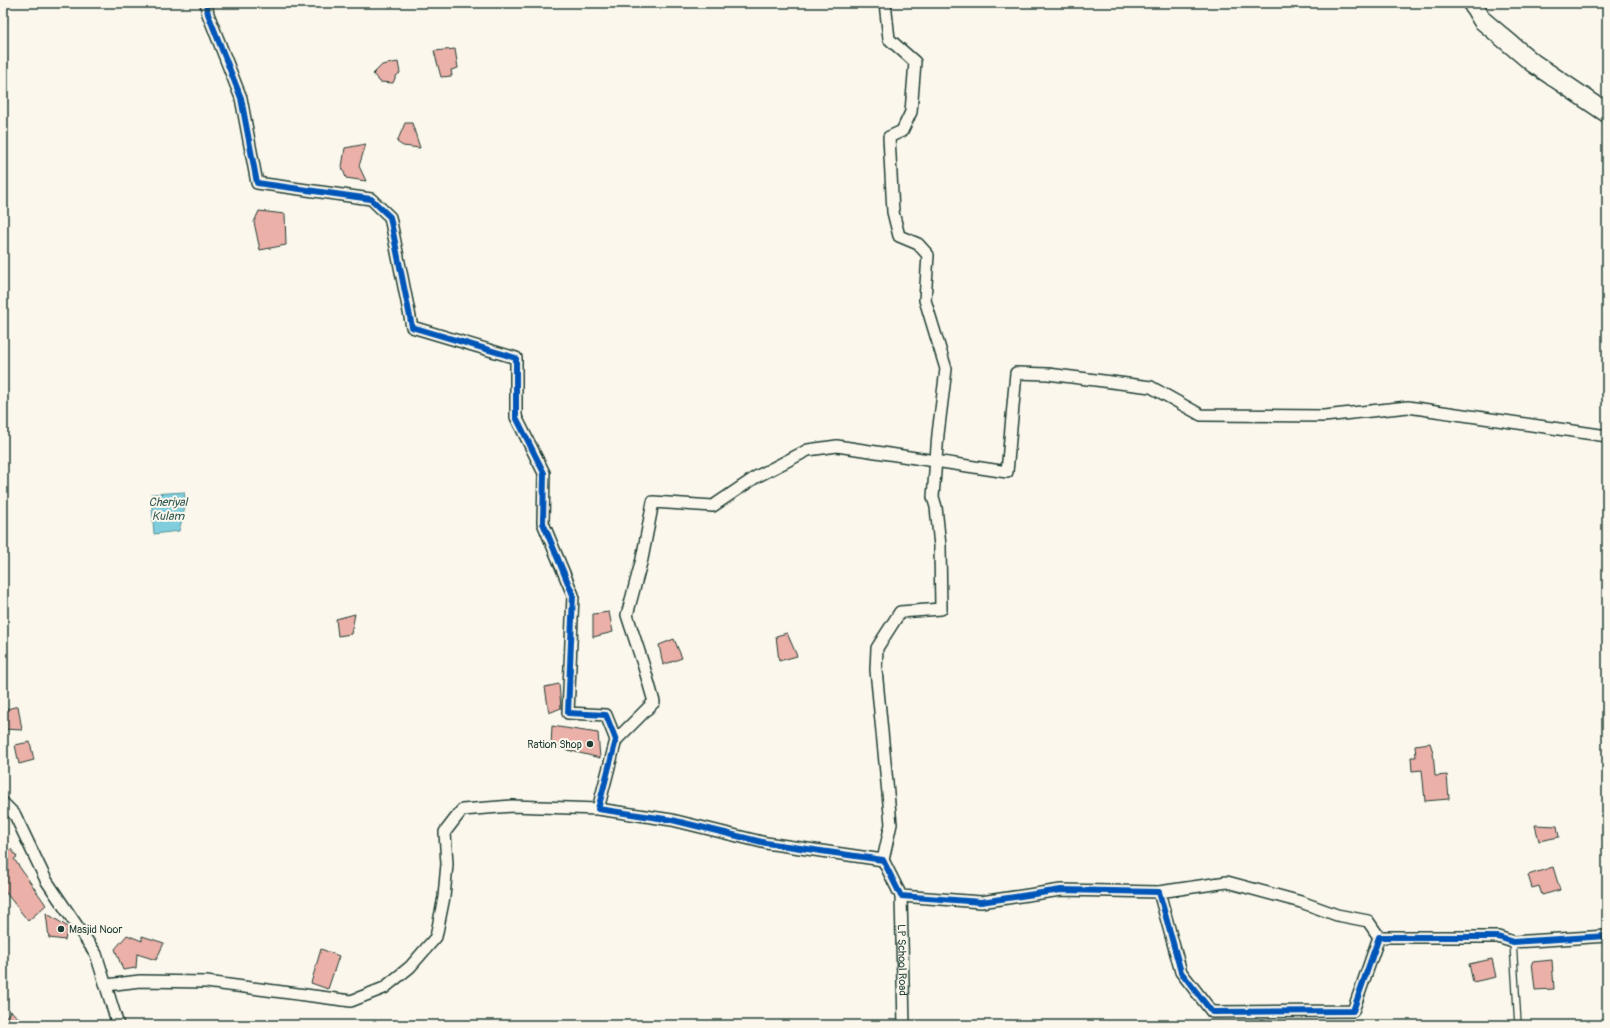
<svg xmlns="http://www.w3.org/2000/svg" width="1610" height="1028" font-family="Pangolin,sans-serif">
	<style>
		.water { fill: #7fcddd; stroke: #599399 }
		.building { fill: #ebb0a8; stroke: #1f3d34 }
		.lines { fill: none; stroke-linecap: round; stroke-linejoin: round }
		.service-casing { stroke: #1f3d34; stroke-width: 8 }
		.minor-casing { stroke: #1f3d34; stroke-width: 14 }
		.trunk-casing { stroke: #1f3d34; stroke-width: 21 }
		.service { stroke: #fbf7ec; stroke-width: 5.5 }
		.minor { stroke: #fbf7ec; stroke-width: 11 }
		.trunk { stroke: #fbf7ec; stroke-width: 18 }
		.cycleway-casing { stroke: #fbf7ec; stroke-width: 8 }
		.cycleway { stroke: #0057b8; stroke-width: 6 }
		.poi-dot { fill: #1f3d34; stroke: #fbf7ec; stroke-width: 1.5 }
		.labels { text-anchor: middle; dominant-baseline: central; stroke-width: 4; stroke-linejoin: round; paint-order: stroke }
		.poi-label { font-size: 11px; fill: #1f3d34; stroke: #fbf7ec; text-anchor: end }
		.street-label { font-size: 11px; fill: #1f3d34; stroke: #fbf7ec }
		.water-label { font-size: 12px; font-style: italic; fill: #325a56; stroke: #fbf7ec }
	</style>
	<rect width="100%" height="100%" fill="#fbf7ec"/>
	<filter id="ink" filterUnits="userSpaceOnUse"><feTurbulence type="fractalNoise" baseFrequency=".025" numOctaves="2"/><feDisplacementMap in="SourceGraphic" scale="8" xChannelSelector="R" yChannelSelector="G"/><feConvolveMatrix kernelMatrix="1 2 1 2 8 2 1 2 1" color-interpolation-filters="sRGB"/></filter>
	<g filter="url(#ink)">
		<path class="water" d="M184 492 186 503 179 531 154 534 151 494Z"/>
		<g class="building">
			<path d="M455 49 458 68 451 70 452 76 441 77 434 51Z"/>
			<path d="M398 62 400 73 396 76 393 83 380 82 373 74 382 65Z"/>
			<path d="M405 123H412L420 148 403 146 397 142Z"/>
			<path d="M366 144 359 166 366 181 346 178 342 167 345 148Z"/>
			<path d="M259 211 285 214 286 245 260 250 254 222Z"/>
			<path d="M609 612 613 632 593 637V614Z"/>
			<path d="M355 614 351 634 338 636 336 619Z"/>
			<path d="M787 633 797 656 779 661 776 636Z"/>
			<path d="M674 639 682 658 663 665 659 645Z"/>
			<path d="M559 684 561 708 549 713 545 687Z"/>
			<path d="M18 706 22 730 3 729 4 710Z"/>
			<path d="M552 726 598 733 600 758 551 746Z"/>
			<path d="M30 742 34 760 19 764 15 745Z"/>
			<path d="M1430 743 1433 752 1435 776 1447 775 1449 799 1425 801 1422 770 1412 771 1411 757H1416L1415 745Z"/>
			<path d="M1535 825 1557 826 1559 837 1539 841Z"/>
			<path d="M3 843 8 851 11 849 17 857 14 859 46 905 28 921 3 889Z"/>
			<path d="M1553 867 1560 890 1542 895 1539 886 1532 888 1528 875Z"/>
			<path d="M46 913 68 927 65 940 49 938Z"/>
			<path d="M127 935 142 941V936L164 943 156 960 137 954 136 968 123 970 115 949Z"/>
			<path d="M321 949 339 956 328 989 311 983Z"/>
			<path d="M1492 959 1496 977 1473 982 1469 964Z"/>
			<path d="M1552 960 1554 989 1535 990 1532 962Z"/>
			<path d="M11 1011 26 1025H3V1020Z"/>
		</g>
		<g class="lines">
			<defs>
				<path id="service" d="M1513 942 1518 1025"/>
				<g id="minor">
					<path d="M206 3 208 14 241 98 257 183 371 199 390 217 412 327 516 358V417L544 473 543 523 573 595 568 713 606 715 616 740 598 809 672 820 766 843 883 860 901 896 981 902 1061 890 1159 892 1181 972 1212 1012 1353 1011 1379 937H1498L1513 942 1607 936"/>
					<path d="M616 740 654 702 644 667 627 615 642 559 653 502 713 506 756 477 808 450 837 446 1007 472 1016 373 1048 374 1151 387 1201 415 1324 416 1408 407 1607 436"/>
					<path d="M3 803 15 815 46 880 96 954 118 1025"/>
					<path d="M883 860 891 824 876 670 877 648 900 612 941 609 940 546 936 507 933 497 938 434 946 369 925 300 928 255 918 244 899 236 893 212 889 137 902 131 911 112 915 62 889 39 885 3"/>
					<path d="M1159 892 1227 882 1301 902 1337 915 1368 921 1379 937"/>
					<path id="s1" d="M901 896 904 1025"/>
					<path d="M107 985 140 981 206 982 351 1001 384 988 410 967 436 937 444 897 447 864 445 832 462 810 512 806 598 809"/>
				</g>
				<path id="trunk" d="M1472 3 1482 20 1533 63 1607 113"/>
			</defs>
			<use href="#service" class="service-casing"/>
			<use href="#minor" class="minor-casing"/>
			<use href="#trunk" class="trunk-casing"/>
			<use href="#service" class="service"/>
			<use href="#minor" class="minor"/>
			<use href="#trunk" class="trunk"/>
			<defs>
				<path id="cycleway" d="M206 3 208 14 241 98 257 183 371 199 390 217 412 327 516 358V417L544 473 543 523 573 595 568 713 606 715 616 740 598 809 672 820 766 843 883 860 901 896 981 902 1061 890 1159 892 1181 972 1212 1012 1353 1011 1379 937H1498L1513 942 1607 936"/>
			</defs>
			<use href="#cycleway" class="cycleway-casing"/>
			<use href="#cycleway" class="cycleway"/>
		</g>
	</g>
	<g class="poi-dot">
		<circle cx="590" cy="744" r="4"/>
		<circle cx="61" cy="929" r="4"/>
	</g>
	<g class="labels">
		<g class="poi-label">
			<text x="582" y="744">Ration Shop</text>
			<text x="69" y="929" text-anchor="start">Masjid Noor</text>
		</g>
		<g class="street-label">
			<text stroke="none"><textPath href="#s1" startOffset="64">LP School Road</textPath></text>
		</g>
		<g class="water-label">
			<text x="168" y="502">Cheriyal<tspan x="168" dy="14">Kulam</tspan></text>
		</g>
	</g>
	<rect width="1610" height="1028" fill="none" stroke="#fbf7ec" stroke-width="16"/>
	<rect x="8" y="8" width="1594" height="1012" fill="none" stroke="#1f3d34" stroke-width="1.5" filter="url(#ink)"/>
</svg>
